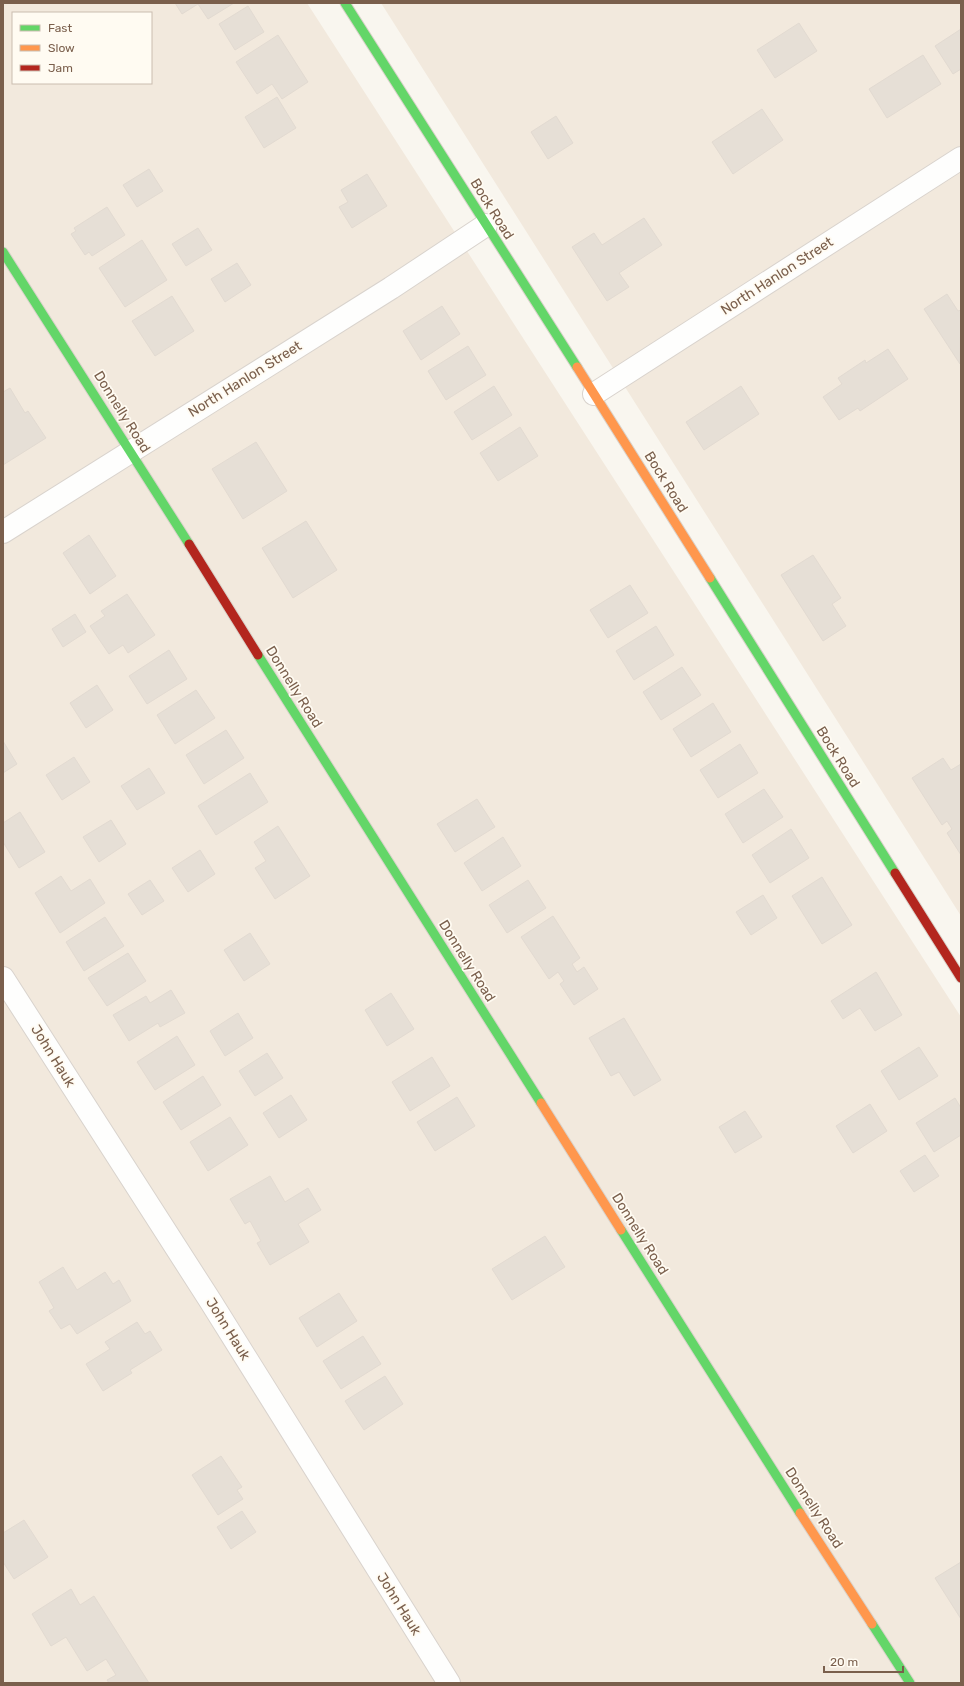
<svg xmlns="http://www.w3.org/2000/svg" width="964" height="1686" font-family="Rubik,sans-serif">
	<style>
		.residential { fill: #f2e9dd; fill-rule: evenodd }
		.building { fill: #e6dfd6; stroke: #e2dad1 }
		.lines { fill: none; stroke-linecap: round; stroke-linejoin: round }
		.street-casing { stroke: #d9d3cd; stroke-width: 24 }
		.fast-casing { stroke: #d9d2ca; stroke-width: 11 }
		.slow-casing { stroke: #d9d2ca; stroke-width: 11 }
		.jam-casing { stroke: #d9d2ca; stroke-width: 11 }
		.street { stroke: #fefefd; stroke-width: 22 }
		.fast { stroke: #63d668; stroke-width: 9 }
		.slow { stroke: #ff974d; stroke-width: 9 }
		.jam { stroke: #b3261e; stroke-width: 9 }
		.labels { text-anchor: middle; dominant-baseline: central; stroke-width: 3.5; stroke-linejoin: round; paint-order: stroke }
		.street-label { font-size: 14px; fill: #7a5f4c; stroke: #fffbf2 }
	</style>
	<rect width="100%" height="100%" fill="#f9f6ef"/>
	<g class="residential">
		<path d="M3 3H307L961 1017V1683H3ZM13 13H151V83H13Z"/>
		<path d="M381 3H961V916L937 878Z"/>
	</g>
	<g class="building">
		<path d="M175 3H234L208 19 198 4 182 14Z"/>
		<path d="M248 6 264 32 235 50 219 24Z"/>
		<path d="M799 23 817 51 775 78 757 50Z"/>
		<path d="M961 29V69L953 74 935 46Z"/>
		<path d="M278 35 308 82 282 99 272 84 257 94 236 62Z"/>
		<path d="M923 55 941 84 887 118 869 89Z"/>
		<path d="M277 97 296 128 264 148 245 117Z"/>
		<path d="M762 109 783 140 733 174 712 142Z"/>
		<path d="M556 116 573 143 548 159 531 132Z"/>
		<path d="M149 169 163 191 137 207 123 185Z"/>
		<path d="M367 174 387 206 352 228 339 207 348 202 341 190Z"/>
		<path d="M107 207 125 235 92 256 89 252 85 255 71 234 76 231 74 228Z"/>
		<path d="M644 218 662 245 619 273 629 287 607 301 572 247 594 233 602 245Z"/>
		<path d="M198 228 212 250 186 266 172 244Z"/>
		<path d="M142 240 167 280 125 307 99 268Z"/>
		<path d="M237 263 251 285 225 302 211 279Z"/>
		<path d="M947 294 958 311 961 310 960 364 924 309Z"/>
		<path d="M172 296 194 331 155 356 132 321Z"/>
		<path d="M442 306 460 334 421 360 403 331Z"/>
		<path d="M468 346 486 375 446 400 428 371Z"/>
		<path d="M888 349 908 379 860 411 858 408 839 420 823 397 842 384 838 378 865 360 866 363Z"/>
		<path d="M494 386 512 415 472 440 454 412Z"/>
		<path d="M741 386 759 414 704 450 686 422Z"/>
		<path d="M10 388 25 413 28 411 46 438 3 465V392Z"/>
		<path d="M520 427 538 456 498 481 480 453Z"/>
		<path d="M256 442 287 491 243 519 212 469Z"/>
		<path d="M306 521 337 570 293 598 262 548Z"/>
		<path d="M89 535 116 576 90 594 63 553Z"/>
		<path d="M813 555 841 598 832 604 846 626 823 641 781 575Z"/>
		<path d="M630 585 648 613 608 638 590 610Z"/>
		<path d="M127 594 155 635 128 653 123 645 109 654 90 626 105 616 101 611Z"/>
		<path d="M75 614 86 632 63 647 52 629Z"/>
		<path d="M656 626 674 655 634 680 616 651Z"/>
		<path d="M169 650 187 679 147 704 129 676Z"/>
		<path d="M682 667 701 695 661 720 643 692Z"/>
		<path d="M97 685 113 710 86 728 70 703Z"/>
		<path d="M196 690 215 718 175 744 157 715Z"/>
		<path d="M713 703 731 732 691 757 673 729Z"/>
		<path d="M226 730 244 758 204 784 186 755Z"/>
		<path d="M3 741 17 764 3 773Z"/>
		<path d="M740 744 758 773 718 798 700 770Z"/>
		<path d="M74 757 90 782 62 800 46 775Z"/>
		<path d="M943 758 951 770 961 764V855L947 833 952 829 947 821 942 825 912 778Z"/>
		<path d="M149 768 165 793 137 810 121 786Z"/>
		<path d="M250 773 268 802 216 835 198 806Z"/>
		<path d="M764 789 783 817 743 843 725 814Z"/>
		<path d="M477 799 495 827 455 852 437 824Z"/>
		<path d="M20 812 45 852 19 868 3 842V823Z"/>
		<path d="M111 820 126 844 99 862 83 837Z"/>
		<path d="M278 826 310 876 275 899 255 868 266 861 254 842Z"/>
		<path d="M791 829 809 858 770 883 752 855Z"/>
		<path d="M503 837 521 866 482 891 464 863Z"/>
		<path d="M200 850 215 874 188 892 172 868Z"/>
		<path d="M61 876 71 891 90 879 105 903 60 933 35 893Z"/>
		<path d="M822 877 852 925 822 944 792 896Z"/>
		<path d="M150 880 164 901 142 915 128 894Z"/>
		<path d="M528 880 546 908 507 933 489 905Z"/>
		<path d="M763 895 777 918 751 935 736 912Z"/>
		<path d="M553 916 580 958 572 964 577 972 584 967 598 989 574 1005 560 984 564 981 558 972 549 979 521 937Z"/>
		<path d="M105 917 124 946 84 971 66 942Z"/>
		<path d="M250 933 270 964 244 981 224 950Z"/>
		<path d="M128 953 146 981 107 1006 88 978Z"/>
		<path d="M876 972 902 1015 875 1031 860 1008 843 1019 831 1001Z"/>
		<path d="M171 990 185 1013 160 1027 158 1023 129 1041 113 1015 146 996 150 1003Z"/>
		<path d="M391 993 414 1029 387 1046 365 1010Z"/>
		<path d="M238 1013 253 1038 225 1056 210 1031Z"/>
		<path d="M624 1018 661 1080 634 1096 619 1072 611 1076 589 1038Z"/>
		<path d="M177 1036 195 1065 155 1090 137 1062Z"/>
		<path d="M919 1047 938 1076 899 1100 881 1071Z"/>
		<path d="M267 1053 283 1078 255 1096 239 1071Z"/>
		<path d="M432 1057 450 1086 410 1111 392 1082Z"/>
		<path d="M203 1076 221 1105 181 1130 163 1102Z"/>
		<path d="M291 1095 307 1120 279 1138 263 1113Z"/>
		<path d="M457 1097 475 1126 435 1151 417 1122Z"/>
		<path d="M955 1098 961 1108V1135L934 1152 916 1123Z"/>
		<path d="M870 1104 887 1131 853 1153 836 1126Z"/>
		<path d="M745 1111 762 1137 735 1153 719 1127Z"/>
		<path d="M230 1117 248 1145 208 1171 190 1142Z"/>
		<path d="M925 1155 939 1176 914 1192 900 1171Z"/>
		<path d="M270 1176 285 1202 308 1188 321 1210 298 1224 309 1242 270 1265 257 1243 261 1241 250 1221 245 1224 230 1199Z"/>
		<path d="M545 1236 565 1267 512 1300 492 1269Z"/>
		<path d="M63 1267 77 1290 105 1272 113 1284 119 1280 131 1301 77 1334 70 1324 61 1329 49 1311 54 1308 39 1282Z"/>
		<path d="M339 1293 357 1321 317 1347 299 1318Z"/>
		<path d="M137 1322 145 1334 150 1331 162 1350 130 1370 132 1373 103 1391 86 1364 110 1349 105 1342Z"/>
		<path d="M363 1336 381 1364 341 1389 323 1361Z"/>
		<path d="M385 1376 403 1404 364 1430 345 1401Z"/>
		<path d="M221 1456 242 1487 237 1490 243 1499 218 1515 192 1475Z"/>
		<path d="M242 1511 256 1532 231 1549 217 1527Z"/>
		<path d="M24 1520 48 1557 14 1579 3 1562V1533Z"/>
		<path d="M961 1562V1619L935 1578Z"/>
		<path d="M71 1589 80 1605 94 1596 149 1683H109L107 1680 116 1675 106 1659 87 1671 66 1637 51 1646 32 1614Z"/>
	</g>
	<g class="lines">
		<defs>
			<g id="street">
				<path d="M594 394 961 158"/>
				<path d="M3 532 391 288 486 225"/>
				<path d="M3 978 211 1302 449 1683"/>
			</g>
			<g id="fast">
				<path d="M345 3 577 367"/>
				<path d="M3 252 189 544"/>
				<path d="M710 578 895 873"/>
				<path d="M258 655 541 1103"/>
				<path d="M621 1230 800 1513"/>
				<path d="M872 1624 910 1683"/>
			</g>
			<g id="slow">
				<path d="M577 367 710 578"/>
				<path d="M541 1103 621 1230"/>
				<path d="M800 1513 872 1624"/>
			</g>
			<g id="jam">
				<path d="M189 544 258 655"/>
				<path d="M895 873 961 978"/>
			</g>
		</defs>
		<use href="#street" class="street-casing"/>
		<use href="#fast" class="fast-casing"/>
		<use href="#slow" class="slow-casing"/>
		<use href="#jam" class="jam-casing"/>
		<use href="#street" class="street"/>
		<use href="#fast" class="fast"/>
		<use href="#slow" class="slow"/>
		<use href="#jam" class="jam"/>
	</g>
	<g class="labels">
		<g class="street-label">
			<text transform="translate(492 209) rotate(58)">Bock Road</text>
			<text transform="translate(777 276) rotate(-33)">North Hanlon Street</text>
			<text transform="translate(245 379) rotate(-32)">North Hanlon Street</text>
			<text transform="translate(122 412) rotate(58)">Donnelly Road</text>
			<text transform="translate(666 482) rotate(58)">Bock Road</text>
			<text transform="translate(294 687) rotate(58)">Donnelly Road</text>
			<text transform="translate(838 757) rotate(58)">Bock Road</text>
			<text transform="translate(467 961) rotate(58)">Donnelly Road</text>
			<text transform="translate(53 1056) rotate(58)">John Hauk</text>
			<text transform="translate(640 1234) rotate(58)">Donnelly Road</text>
			<text transform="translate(228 1329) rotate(58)">John Hauk</text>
			<text transform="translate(814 1508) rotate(57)">Donnelly Road</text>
			<text transform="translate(399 1604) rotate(58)">John Hauk</text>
		</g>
	</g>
	<rect width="964" height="1686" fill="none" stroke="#7a5f4c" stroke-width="8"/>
	<rect x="12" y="12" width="140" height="72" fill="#fffbf2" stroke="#cabdb0"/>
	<rect x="20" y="25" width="20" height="6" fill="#63d668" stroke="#cabdb0"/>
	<text x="48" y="32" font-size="12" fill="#7a5f4c">Fast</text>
	<rect x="20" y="45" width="20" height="6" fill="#ff974d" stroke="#cabdb0"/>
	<text x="48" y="52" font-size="12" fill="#7a5f4c">Slow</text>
	<rect x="20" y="65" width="20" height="6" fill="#b3261e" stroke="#cabdb0"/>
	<text x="48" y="72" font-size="12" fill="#7a5f4c">Jam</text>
	<path d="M824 1666v6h79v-6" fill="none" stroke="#7a5f4c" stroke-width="2"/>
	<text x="830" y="1666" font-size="12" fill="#7a5f4c" stroke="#fffbf2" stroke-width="3" paint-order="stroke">20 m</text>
</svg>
